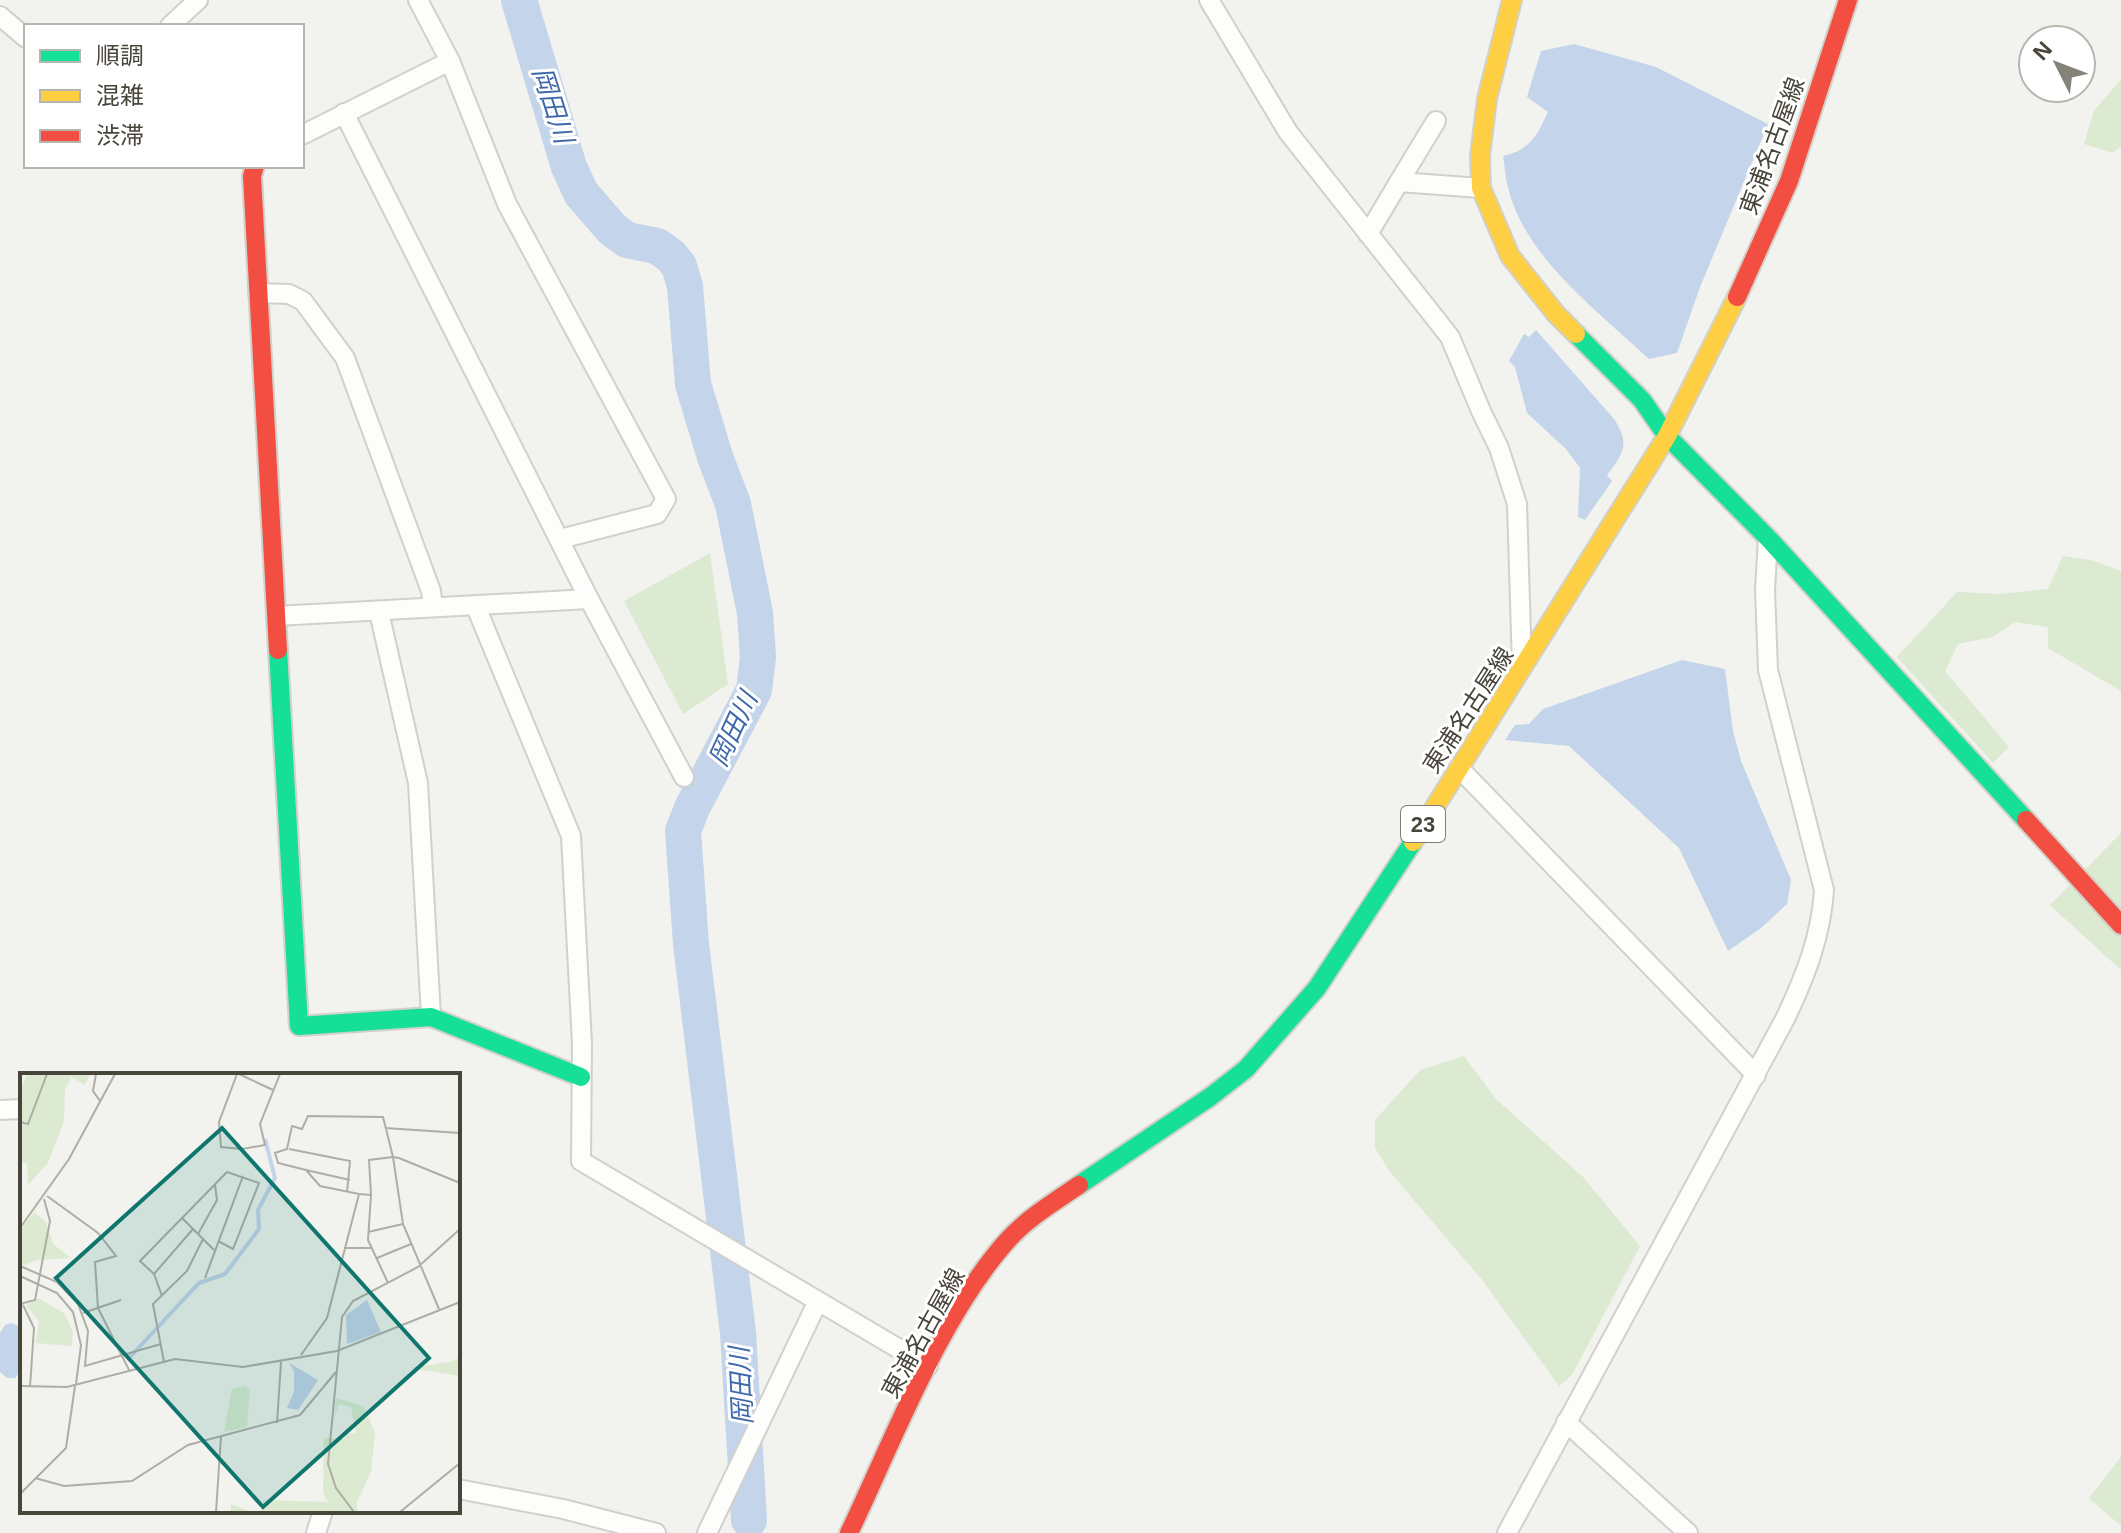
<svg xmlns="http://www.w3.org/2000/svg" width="2121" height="1533" font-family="Helvetica,'Noto Sans JP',sans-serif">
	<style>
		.green { fill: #dbead1 }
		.water { fill: #c4d4eb }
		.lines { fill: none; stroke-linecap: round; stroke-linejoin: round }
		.river { stroke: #c4d4eb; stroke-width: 36 }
		.street-casing { stroke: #d0d0cc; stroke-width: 22 }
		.fast-casing { stroke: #d2d1c8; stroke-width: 22 }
		.slow-casing { stroke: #d2d1c8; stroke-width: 22 }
		.jam-casing { stroke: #d2d1c8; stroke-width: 22 }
		.street { stroke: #fdfdfc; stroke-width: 18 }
		.fast { stroke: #16e098; stroke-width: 18 }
		.slow { stroke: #ffcf43; stroke-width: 18 }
		.jam { stroke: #f24e42; stroke-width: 18 }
		.labels { text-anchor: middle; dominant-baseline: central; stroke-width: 6; stroke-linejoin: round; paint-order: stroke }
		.shield { fill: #fff; stroke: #7f7d75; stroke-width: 2 }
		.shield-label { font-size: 22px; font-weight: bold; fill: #48453a }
		.street-label { font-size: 24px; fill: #48453a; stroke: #fff }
		.water-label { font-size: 26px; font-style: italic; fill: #3e68aa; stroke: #fff }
		.inset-river { fill: none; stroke: #c4d4eb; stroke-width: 4 }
		.inset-road { fill: none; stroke: #aeada6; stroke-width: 2 }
		.view { fill: #0f766e; fill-opacity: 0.15; stroke: #0f766e; stroke-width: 4 }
		.inset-edge { fill: none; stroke: #48453a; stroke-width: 4 }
	</style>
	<rect width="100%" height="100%" fill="#f2f2ee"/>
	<g class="green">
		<path d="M2121 79V146L2113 153 2084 144 2094 111Z"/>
		<path d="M710 553 728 684 683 714 624 601Z"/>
		<path d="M2063 556 2091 560 2121 571V691L2048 648V627L2015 622 1993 637 1958 644 1945 671 2009 747 1993 763 1897 657 1957 592 1999 594 2048 589Z"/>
		<path d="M2121 833V970L2050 905Z"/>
		<path d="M1464 1056 1496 1099 1583 1177 1640 1246 1572 1375 1559 1386 1483 1281 1390 1172 1375 1148V1120L1420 1070Z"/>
		<path d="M2121 1457V1526L2089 1498Z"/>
	</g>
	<g class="water">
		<path d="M1574 44 1656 67 1768 124 1700 287 1677 353 1649 359C1599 312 1524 257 1508 187 1505 177 1505 166 1503 156 1531 149 1536 137 1548 112L1527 97 1541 51Z"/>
		<path d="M1536 330 1614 419C1630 443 1624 453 1607 475L1612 481 1585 520 1578 517 1580 468 1566 449 1527 413 1515 367 1509 361 1524 334 1529 337Z"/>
		<path d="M1682 660 1725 669 1733 731 1741 761 1791 880 1787 904 1761 928 1728 951 1679 848 1569 746 1505 740 1515 725 1529 724 1543 709Z"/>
		<path d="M12 1323 22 1328V1369L15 1378H7L0 1372V1333L5 1325Z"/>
	</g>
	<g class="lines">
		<path class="river" d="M519 0 569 167 581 193 612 229 627 240 657 246 671 256 679 266 685 286 693 384 715 457 733 504 755 613 758 657 754 690 692 808 683 831 691 944 738 1333 749 1520"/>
		<defs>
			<g id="street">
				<path d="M418 0 450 61"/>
				<path d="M1209 0 1288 132 1450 337 1481 411 1499 448 1517 504 1522 667"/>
				<path d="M0 16 26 38"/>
				<path d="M170 26 198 0"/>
				<path d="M344 113 589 599 684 777"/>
				<path d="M302 135 450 61 507 204 666 499 657 514 560 539"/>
				<path d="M1399 182 1436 121"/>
				<path d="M1368 234 1399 182 1481 188"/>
				<path d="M258 293 289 294 303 301 345 358 431 591 433 607"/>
				<path d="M476 607 571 836 582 1044 581 1161 928 1366"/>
				<path d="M379 612 418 783 431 1017"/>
				<path d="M276 616 589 599"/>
				<path d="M1459 768 1756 1075"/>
				<path d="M0 1110 22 1109"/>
				<path d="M1566 1422 1688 1533"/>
				<path d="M458 1489 563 1509 656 1533"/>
				<path d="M316 1533 323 1511"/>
				<path d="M707 1533 818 1301"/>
				<path d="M1507 1533 1785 1019C1805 977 1821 937 1824 890L1768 670 1765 590 1768 538"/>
			</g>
			<g id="fast">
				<path d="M1576 334 1642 400 1667 436 1768 538 2026 820"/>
				<path d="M278 650 299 1026 431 1017 581 1077"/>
				<path d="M1079 1185 1210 1097 1246 1069 1317 988 1413 842"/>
			</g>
			<g id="slow">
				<path d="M1512 0 1487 99 1480 156 1481 188 1510 256 1556 314 1576 334"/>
				<path d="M1413 842 1667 436 1737 297"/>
			</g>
			<g id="jam">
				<path d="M255 166 252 176 278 650"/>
				<path d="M1737 297 1789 181 1848 0"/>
				<path d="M2026 820 2121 925"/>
				<path d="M849 1533C893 1441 939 1318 1006 1242 1026 1219 1054 1202 1079 1185"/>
			</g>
		</defs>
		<use href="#street" class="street-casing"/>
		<use href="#fast" class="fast-casing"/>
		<use href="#slow" class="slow-casing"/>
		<use href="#jam" class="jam-casing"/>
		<use href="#street" class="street"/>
		<use href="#fast" class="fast"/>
		<use href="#slow" class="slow"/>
		<use href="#jam" class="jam"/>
	</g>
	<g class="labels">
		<rect class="shield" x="1401" y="806" width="44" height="36" rx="6"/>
		<g class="shield-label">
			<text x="1423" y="824">23</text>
		</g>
		<g class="street-label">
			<text transform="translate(1772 146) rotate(-70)">東浦名古屋線</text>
			<text transform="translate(1468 710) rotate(-57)">東浦名古屋線</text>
			<text transform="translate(923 1333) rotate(-61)">東浦名古屋線</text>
		</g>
		<g class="water-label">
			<text transform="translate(553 105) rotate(72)">岡田川</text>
			<text transform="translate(733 729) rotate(-65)">岡田川</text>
			<text transform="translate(741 1386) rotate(-93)">岡田川</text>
		</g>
	</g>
	<g transform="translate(20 1073)">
		<rect width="440" height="440" fill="#f2f2ee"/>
		<path d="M7 1H70L65 12 52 4 45 17 44 48 28 90 8 112 7 91 0 87V19ZM14 139 26 149 33 171 51 185 16 187 0 194V158ZM18 225 44 240 53 258 52 273 16 270 19 248 6 233ZM440 284V303L390 295 434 288ZM225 313 230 317 227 354 204 359 212 316ZM316 325 343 333 355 359 351 399 336 431 338 439H211V431L231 439 243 437V427L308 429 303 420 304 365 324 366 325 360H336L331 334 319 331 314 345Z" fill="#dbead1"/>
		<path d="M347 227 361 259 327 271 326 242ZM269 290 298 307 278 337 267 335 274 319V298Z" fill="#c4d4eb"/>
		<path class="inset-river" d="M110 284 179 210 205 201 239 156 238 137 255 105 245 66"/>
		<path class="inset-road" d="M76 1 73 18 80 28M217 1 199 49 201 74 222 76 245 72 240 51 260 1M219 1 253 17M0 49 8 51 27 1M365 55 440 60M269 76 330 88 327 119M286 97 330 107M351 122 348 167 368 210M27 123 78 160 96 183 75 189 78 235 109 297M162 145 194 177M0 155 49 86 95 1M348 159 383 151M178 161 197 127 195 112M324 175H351M357 185 391 171M0 193 37 209 58 231 68 258 65 293 141 271M134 201 173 156M0 203 37 220 53 239 61 272 56 311M185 205 223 103M142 223 134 201 120 188 207 99 239 110 213 176 198 168M0 231 15 227 30 148 24 126M3 232 14 255 10 314M419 236 383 151 373 84 363 44 288 43 282 56 272 53 267 76 255 80 258 90 286 97 300 113 339 121 351 122 349 87 373 84 379 85 440 110M63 240 101 227M281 282 307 245 339 121M144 289 133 231 167 198 183 166M0 313 47 314 155 286 223 294 317 278 440 229M257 350 261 289M15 405 44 413 112 408 168 372 280 342 316 299M0 421 46 375 55 313M196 439 201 363M334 439 316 415 308 391 322 244 333 228 398 194 440 156M380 439 440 390"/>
		<path class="view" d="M202 55 409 285 243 434 36 205Z"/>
		<rect width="440" height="440" class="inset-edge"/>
	</g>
	<rect x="24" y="24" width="280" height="144" fill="#ffffff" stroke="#b6b5b0" stroke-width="2"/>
	<rect x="40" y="50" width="40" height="12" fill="#16e098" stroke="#b6b5b0" stroke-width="2"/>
	<text x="96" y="64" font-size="24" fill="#48453a">順調</text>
	<rect x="40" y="90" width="40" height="12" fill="#ffcf43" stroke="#b6b5b0" stroke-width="2"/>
	<text x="96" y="104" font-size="24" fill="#48453a">混雑</text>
	<rect x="40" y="130" width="40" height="12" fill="#f24e42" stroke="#b6b5b0" stroke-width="2"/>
	<text x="96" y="144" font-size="24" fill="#48453a">渋滞</text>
	<g transform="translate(2057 64) rotate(312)"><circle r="38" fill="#ffffff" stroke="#b6b5b0" stroke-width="2"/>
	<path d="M0-6L14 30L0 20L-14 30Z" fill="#848279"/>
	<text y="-12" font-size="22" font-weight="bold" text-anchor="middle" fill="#48453a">N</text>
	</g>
</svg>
